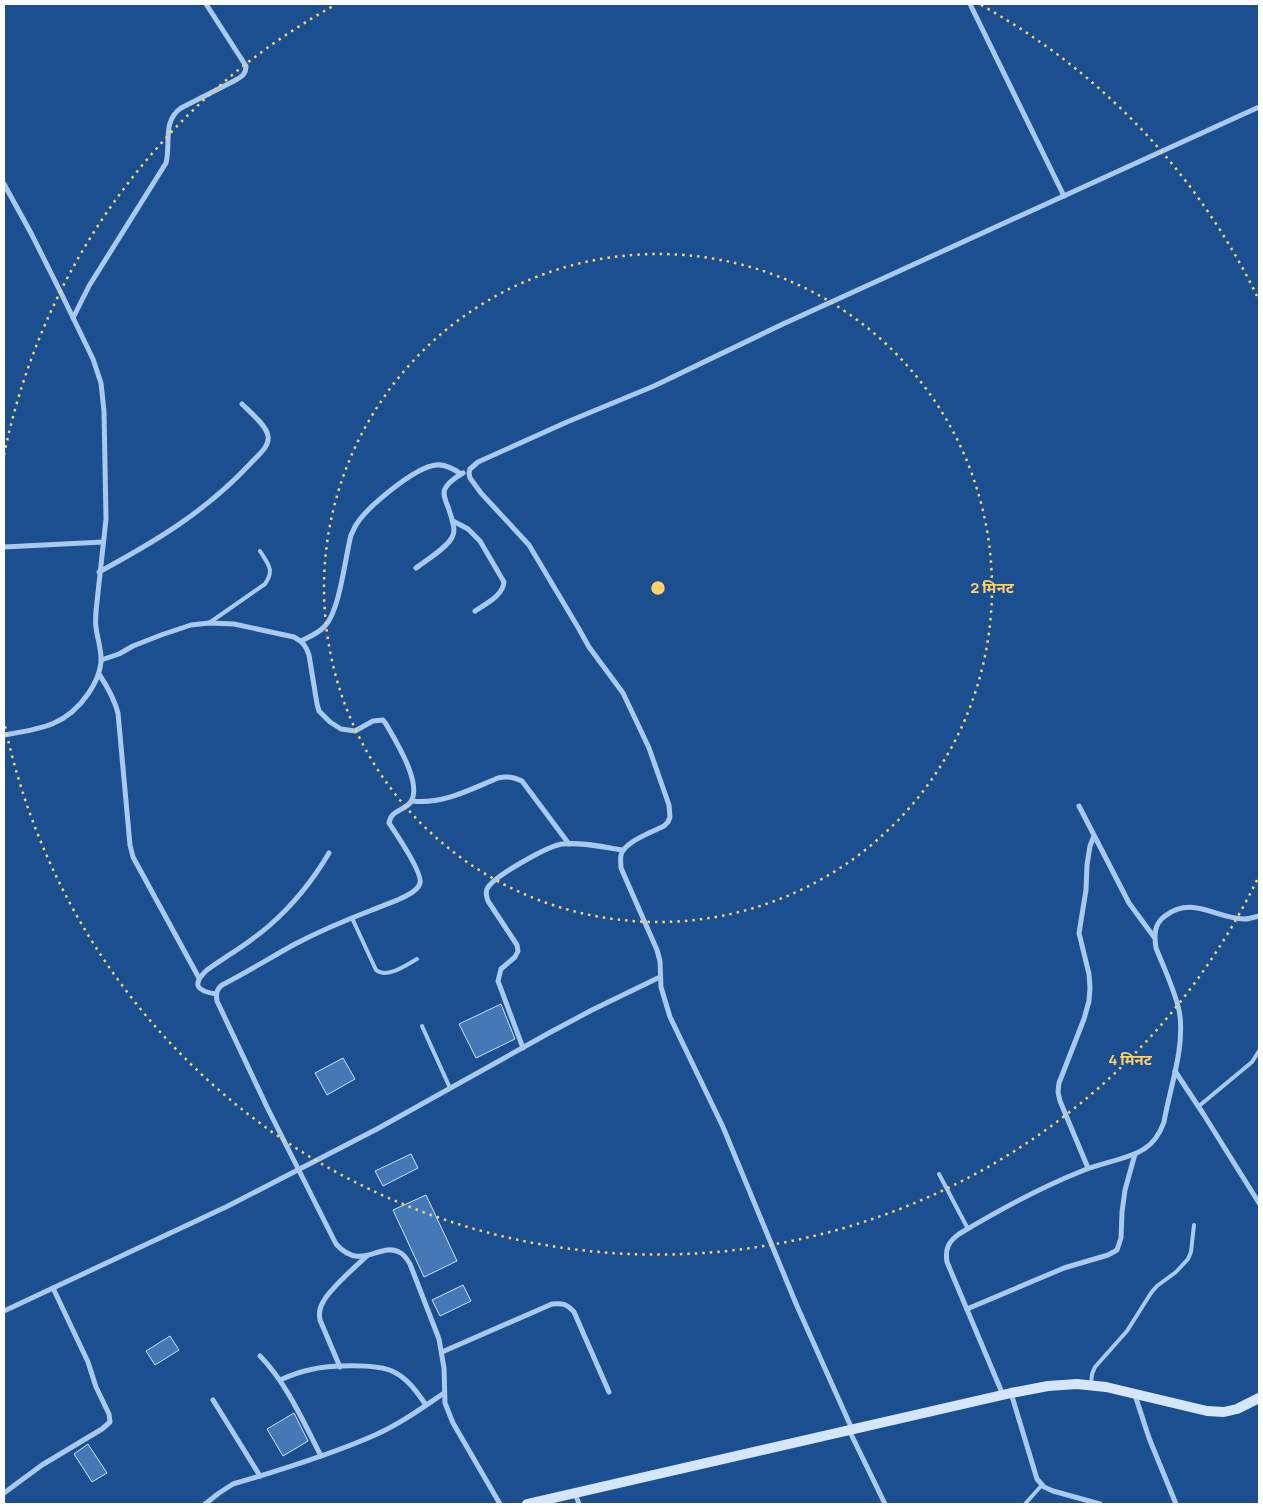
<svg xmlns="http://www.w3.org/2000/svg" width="1263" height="1508" font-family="Manrope,'Noto Sans Devanagari',sans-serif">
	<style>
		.building { fill: #4478b7; stroke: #cfe3fa }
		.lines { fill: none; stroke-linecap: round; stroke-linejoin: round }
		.lane { stroke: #a9c9ee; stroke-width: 4 }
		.street { stroke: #a9c9ee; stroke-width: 5 }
		.secondary { stroke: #d6e6fa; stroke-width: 10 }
		.ring { fill: none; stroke: #ffd166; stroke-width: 2.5; stroke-dasharray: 2.5 5 }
		.centre { fill: #ffd166; stroke: #1b4f8f; stroke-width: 2.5 }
		.ring-label { font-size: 15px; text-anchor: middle; font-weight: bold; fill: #ffd166; stroke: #1b4f8f; stroke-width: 4.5; stroke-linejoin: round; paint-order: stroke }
	</style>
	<rect width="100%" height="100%" fill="#1b4f8f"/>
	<g class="building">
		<path d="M501 1004 515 1039 476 1058 459 1024Z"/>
		<path d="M343 1058 355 1079 327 1095 315 1073Z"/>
		<path d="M411 1154 418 1168 383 1186 375 1171Z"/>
		<path d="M426 1195 457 1261 424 1277 393 1210Z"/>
		<path d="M463 1285 471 1301 440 1316 432 1300Z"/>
		<path d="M170 1336 179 1350 155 1365 146 1351Z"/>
		<path d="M294 1413 308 1441 283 1456 267 1429Z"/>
		<path d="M88 1444 107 1473 92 1482 74 1454Z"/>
	</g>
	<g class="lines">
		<g class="lane">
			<path d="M209 623 265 584C275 570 268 564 260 551"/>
			<path d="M352 918 376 970C387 979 406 965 417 959"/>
			<path d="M422 1026 450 1088"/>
			<path d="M1199 1106 1252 1062 1259 1051"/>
			<path d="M939 1174 968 1229"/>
			<path d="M1091 1384 1092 1374 1095 1367 1127 1331 1151 1293 1157 1286 1176 1272 1188 1259 1191 1252 1194 1225"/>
			<path d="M1025 1504 1042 1485"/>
		</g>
		<g class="street">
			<path d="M970 4 1064 196"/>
			<path d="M4 184 31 233 62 295 93 359 101 383 104 411 106 519 96 611C96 616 95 622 96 627 97 638 102 650 101 662 100 673 95 684 88 694 66 726 40 729 4 735"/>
			<path d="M73 318 89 286 166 163C171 144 162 121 181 108L234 81C241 77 246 75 246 66L206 4"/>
			<path d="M453 521 468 529 480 541 504 582C503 596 485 604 475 611"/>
			<path d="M4 547 103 542"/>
			<path d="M416 568C425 561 450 546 453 535 454 532 454 527 453 524 448 496 431 492 463 473"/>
			<path d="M99 572C156 541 205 512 250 464 257 456 270 447 268 436 267 426 249 411 242 404"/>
			<path d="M301 641C309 637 319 633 325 626 340 610 345 558 351 535 353 532 354 528 356 525 367 507 415 467 436 465 445 464 454 469 461 474"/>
			<path d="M101 660 119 654 133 646 161 635 191 625 209 623 234 624 294 637C303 642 306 646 309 655L317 704 319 711 330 722 341 729 355 731 373 721 383 720 386 724C395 740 424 785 410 803 403 811 391 810 389 823 395 832 423 873 420 883 418 895 383 905 372 910 346 920 320 931 295 944 270 958 247 972 222 985 216 990 216 994 217 1001L267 1107 336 1244C361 1272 380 1242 399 1252 404 1254 407 1259 410 1264L439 1339 444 1368 445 1403 453 1423 500 1504"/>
			<path d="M99 674C107 686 114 698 118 713L130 845 133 857 199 978"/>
			<path d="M412 801C442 805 471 789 498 778 508 776 513 777 522 781L569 844"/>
			<path d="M1079 806 1129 903 1154 937"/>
			<path d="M216 994C197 991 191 985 207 970 228 955 251 942 270 925 294 904 313 880 329 853"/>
			<path d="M523 1048 498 981 501 969 515 957 518 951 517 945 488 901C487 897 485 894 487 889 492 877 548 846 562 844 582 842 603 847 623 850"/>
			<path d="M1175 1071 1204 1115 1259 1203"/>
			<path d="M1088 1168 1060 1101 1058 1092 1059 1083 1084 1019 1089 1001 1090 988 1089 974 1079 933 1086 890 1087 865 1090 846 1094 836"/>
			<path d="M967 1309 1064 1268 1108 1255 1117 1250 1121 1238 1122 1212 1125 1190 1135 1154"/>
			<path d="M4 1311 228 1206 377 1129 549 1033 592 1010 660 977"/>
			<path d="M442 1352 552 1304C563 1303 567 1304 574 1312L609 1392"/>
			<path d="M260 1356C286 1382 304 1423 321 1456"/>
			<path d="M340 1367 320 1320C319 1314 319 1309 322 1304 328 1290 355 1267 367 1256"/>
			<path d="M280 1380C289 1376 299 1372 309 1370 328 1365 377 1363 394 1372 408 1379 417 1392 426 1405"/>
			<path d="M1011 1393 1037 1479 1044 1487 1053 1491 1100 1504"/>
			<path d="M1003 1395 947 1262C945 1249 948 1242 959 1234 999 1210 1039 1188 1082 1171 1100 1163 1129 1159 1144 1149 1154 1143 1160 1133 1164 1122 1170 1087 1184 1051 1180 1016 1178 997 1163 966 1156 948 1154 935 1154 924 1165 916 1192 895 1215 918 1244 919 1249 919 1254 917 1259 916"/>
			<path d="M1135 1395 1149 1438 1176 1504"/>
			<path d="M213 1400 260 1476"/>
			<path d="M852 1429 797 1306 723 1127 670 1017 661 987 660 961 657 950 621 868C621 864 620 859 621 855 624 842 652 832 664 826L668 822 670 817 669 805 649 748 623 693 589 647 579 629 529 545 481 493 470 478 469 473 470 469 478 462 567 422 654 386 783 324 1259 107"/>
			<path d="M849 1430 885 1504"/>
			<path d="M4 1493 42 1465 102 1429 110 1422 109 1414 96 1387 88 1362 53 1288"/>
			<path d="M575 1493 579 1504"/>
			<path d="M205 1504 219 1493 233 1484C281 1470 330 1455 375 1435 400 1424 422 1408 444 1393"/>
		</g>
		<path class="secondary" d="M527 1504 1011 1393 1048 1386 1077 1384 1106 1387 1207 1411 1224 1412 1237 1409 1259 1398"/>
	</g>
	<g class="ring">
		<circle cx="658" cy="588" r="334"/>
		<path d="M1257 880A667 667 0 0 1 4 721M4 455A667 667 0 0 1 335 5M981 5A667 667 0 0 1 1257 296"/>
	</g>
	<circle cx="658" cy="588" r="8" class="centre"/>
	<g class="ring-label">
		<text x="992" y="593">2 मिनट</text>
		<text x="1130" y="1065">4 मिनट</text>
	</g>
	<rect width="1263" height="1508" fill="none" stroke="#ffffff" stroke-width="10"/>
</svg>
